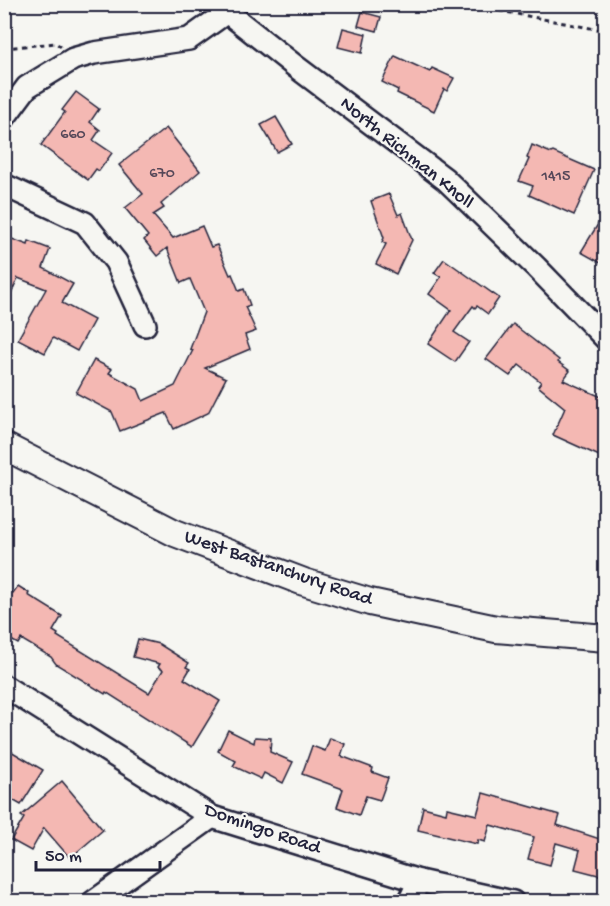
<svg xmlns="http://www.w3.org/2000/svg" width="610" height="906" font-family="'Gochi Hand',sans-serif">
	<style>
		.building { fill: #f4b8b3; stroke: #22223b; stroke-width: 1.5 }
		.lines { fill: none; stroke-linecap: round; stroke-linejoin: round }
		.minor-casing { stroke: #22223b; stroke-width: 26 }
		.major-casing { stroke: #22223b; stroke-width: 30 }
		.path { stroke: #22223b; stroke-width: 3; stroke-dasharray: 4.5 4.5; stroke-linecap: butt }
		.minor { stroke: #f6f6f2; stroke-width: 21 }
		.major { stroke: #f6f6f2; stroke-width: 26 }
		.labels { text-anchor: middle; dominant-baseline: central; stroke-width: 4.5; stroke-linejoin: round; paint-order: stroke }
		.number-label { font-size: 16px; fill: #564859 }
		.street-label { font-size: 20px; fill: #22223b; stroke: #f6f6f2 }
	</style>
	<rect width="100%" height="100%" fill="#f6f6f2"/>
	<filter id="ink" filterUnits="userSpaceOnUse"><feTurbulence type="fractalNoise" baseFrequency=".0167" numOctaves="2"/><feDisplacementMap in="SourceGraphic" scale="12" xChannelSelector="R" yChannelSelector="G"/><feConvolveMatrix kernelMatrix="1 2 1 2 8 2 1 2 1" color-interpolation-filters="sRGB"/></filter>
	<g filter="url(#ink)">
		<g class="building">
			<path d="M362 12 381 17 377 31 358 26Z"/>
			<path d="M343 28 366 34 362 53 338 47Z"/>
			<path d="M395 56 430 72 432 68 454 78 447 91 444 89 434 111 397 93 398 90 382 82Z"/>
			<path d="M76 92 99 109 90 122 100 130 93 140 112 153 99 171 96 169 88 180 41 145 65 112 62 110Z"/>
			<path d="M276 117 292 144 277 152 261 125Z"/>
			<path d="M166 128 200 171 161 204 164 208 153 215 173 238 202 226 211 247 217 245 230 275 232 274 239 291 244 289 250 305 245 307 256 331 245 335 250 349 205 368 226 378 208 413 174 429 166 413 120 431 112 412 76 393 94 360 112 369 109 373 138 389 143 401 175 386 193 350 190 349 204 312 190 279 181 283 167 248 157 256 144 240 148 236 125 208 143 194 119 165Z"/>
			<path d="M532 145 551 153 553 152 594 170 574 215 529 195 533 186 519 181 529 159 527 158Z"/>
			<path d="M389 194 398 215 402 213 412 240 396 274 376 264 386 244 382 242 384 238 371 201Z"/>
			<path d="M606 211V266L581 252Z"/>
			<path d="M4 236 28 245 29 241 50 249 43 268 73 284 62 303 94 320 77 351 53 338 45 353 18 339 46 289 18 278 4 309Z"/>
			<path d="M444 259 499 298 488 314 477 306 475 308 473 306 454 332 469 342 455 362 428 344 451 310 429 294 441 277 434 273Z"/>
			<path d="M513 324 559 360 558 362 570 371 563 380 606 399V459L553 435 565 408 538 386 541 382 519 365 510 376 486 359Z"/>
			<path d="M18 586 29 593 28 595 62 616 53 631 58 634 57 636 149 693 163 670 158 667 160 664 133 657 138 639 159 644 189 663 186 667 190 669 184 679 220 701 192 747 106 692 105 694 56 664 51 657 21 639 18 644 4 636V587L13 593Z"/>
			<path d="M228 730 254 743 255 737 271 738 270 752 293 762 283 783 264 773 261 779 233 766 236 761 218 751Z"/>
			<path d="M330 738 345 744 341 756 373 768 372 772 388 778 380 800 366 796 359 815 337 807 343 789 302 774 312 746 325 751Z"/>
			<path d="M4 747 43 770 21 805 4 795Z"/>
			<path d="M62 781 103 830 70 858 44 828 31 851 11 840 24 818 21 816Z"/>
			<path d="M483 793 560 815 557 825 606 841V877L575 869 580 850 556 843 550 865 528 859 534 837 490 825 485 842 478 840 477 844 418 830 423 807 446 813 447 808 477 815Z"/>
		</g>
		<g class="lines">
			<defs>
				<g id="minor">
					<path d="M224 4 227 12 295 66 445 179 536 267 606 339"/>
					<path d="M4 118 27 87 73 59 94 53 189 39 227 12"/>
					<path d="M4 185 85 223 116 262 145 325"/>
					<path d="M4 686 212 817 419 881 513 902"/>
					<path d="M93 902 212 817"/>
					<path d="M409 902 419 881"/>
				</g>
				<path id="major" d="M4 446 175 533 304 582 370 602 496 629 606 638"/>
			</defs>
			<use href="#minor" class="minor-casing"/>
			<use href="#major" class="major-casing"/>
			<g class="path">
				<path d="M464 4 606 31"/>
				<path d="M4 48 56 43 61 47"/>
			</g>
			<use href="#minor" class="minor"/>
			<use href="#major" class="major"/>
		</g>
	</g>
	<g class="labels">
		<g class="number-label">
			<text x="73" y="135">660</text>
			<text x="162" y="174">670</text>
			<text x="556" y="177">1415</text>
		</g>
		<g class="street-label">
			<text transform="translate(406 154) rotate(39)">North Richman Knoll</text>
			<text transform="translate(278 569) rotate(19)">West Bastanchury Road</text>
			<text transform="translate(262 830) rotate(19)">Domingo Road</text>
		</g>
	</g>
	<rect width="610" height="906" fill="none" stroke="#f6f6f2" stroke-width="24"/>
	<rect x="12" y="12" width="586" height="882" fill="none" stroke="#22223b" stroke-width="2" filter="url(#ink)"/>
	<path d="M36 861v9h124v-9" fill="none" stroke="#22223b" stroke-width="3"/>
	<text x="45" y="861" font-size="18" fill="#22223b" stroke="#f6f6f2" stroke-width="4.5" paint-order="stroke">50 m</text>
</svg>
